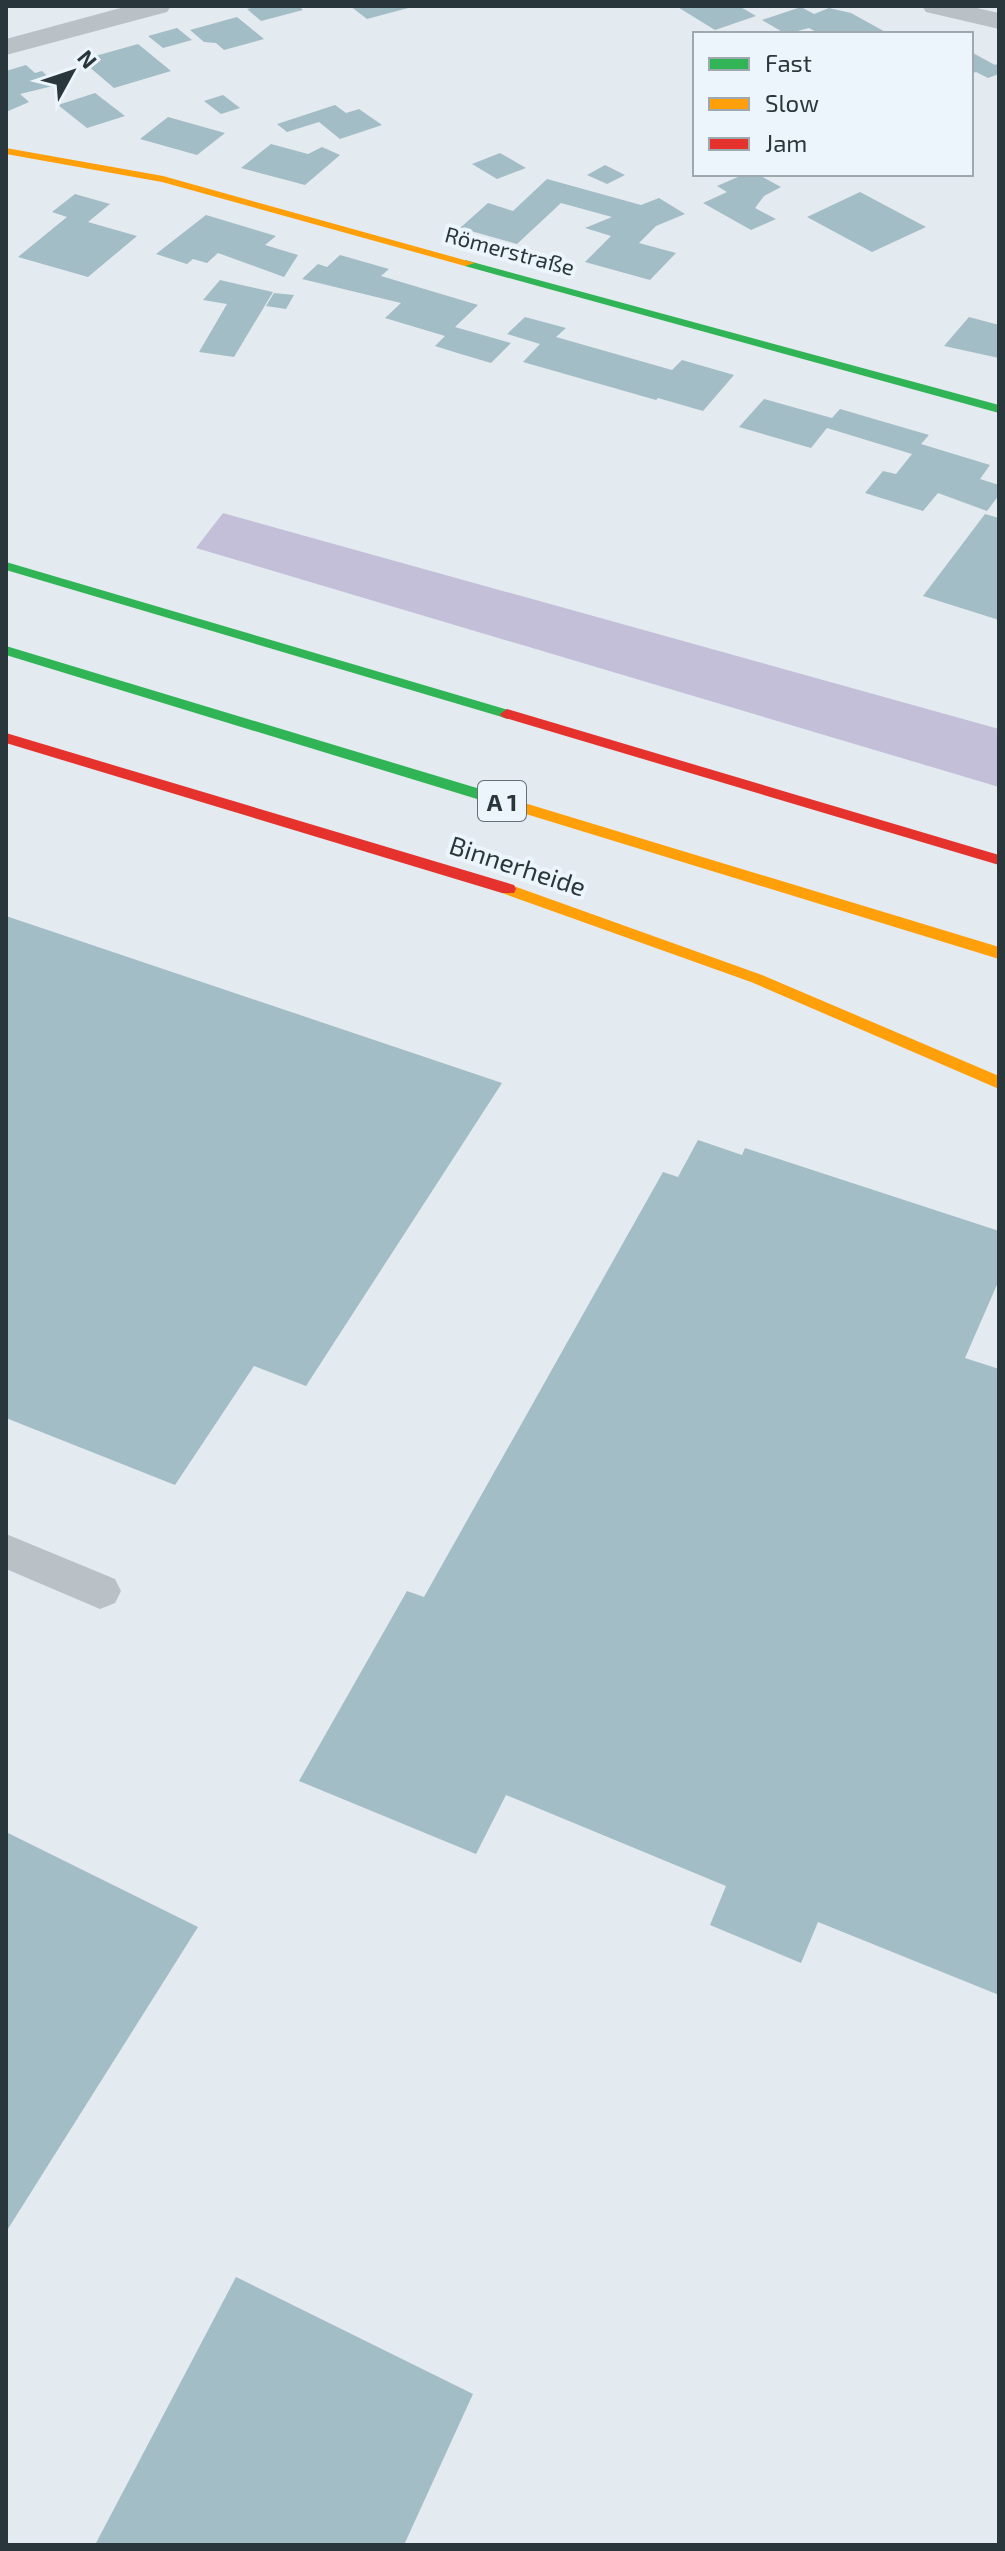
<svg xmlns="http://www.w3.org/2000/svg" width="1005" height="2551" font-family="'Exo 2',sans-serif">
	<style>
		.green { fill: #c3bfd9 }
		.building { fill: #a3bdc6 }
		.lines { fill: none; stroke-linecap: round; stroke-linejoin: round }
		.lane { fill: #b9c1c7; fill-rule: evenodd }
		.street { fill: #b9c1c7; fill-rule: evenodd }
		.fast { fill: #30b455; fill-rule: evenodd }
		.slow { fill: #ff9f0a; fill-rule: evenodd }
		.jam { fill: #e5322d; fill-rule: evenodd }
		.labels { text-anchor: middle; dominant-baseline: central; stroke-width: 8; stroke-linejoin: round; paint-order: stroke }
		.far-street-label { font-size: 22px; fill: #29373c; stroke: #ecf4fc }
		.shield { fill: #ecf4fc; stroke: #647076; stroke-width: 2 }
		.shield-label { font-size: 24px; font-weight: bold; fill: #29373c }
		.street-label { font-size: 26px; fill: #29373c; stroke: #ecf4fc }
	</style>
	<rect width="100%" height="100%" fill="#e3eaf0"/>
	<path class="green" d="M223 513 999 729V787L196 548Z"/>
	<g class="building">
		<path d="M259 6H299L303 10 261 21 247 9Z"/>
		<path d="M350 6H412V7L367 19Z"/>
		<path d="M676 6H739L756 16 715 30Z"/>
		<path d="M801 7 814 14 829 8 851 13 889 34H820L809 28 786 34 762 20Z"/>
		<path d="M237 17 264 39 224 50 216 43 204 42 190 30Z"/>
		<path d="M177 28 192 40 163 48 148 36Z"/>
		<path d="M138 44 171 71 114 88 81 60Z"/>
		<path d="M971 52 995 65 999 63V74L988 78 976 72 971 74Z"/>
		<path d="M26 65 35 73 42 71 57 85 20 94 29 102 6 112V71Z"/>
		<path d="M95 93 125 116 87 128 58 105Z"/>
		<path d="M223 95 240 108 221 114 204 101Z"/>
		<path d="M335 105 346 113 359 109 382 125 340 139 319 122 287 132 277 124Z"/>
		<path d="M168 117 225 133 197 155 140 139Z"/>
		<path d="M271 144 308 154 322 147 340 155 305 185 241 168Z"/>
		<path d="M500 153 526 168 497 179 472 164Z"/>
		<path d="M605 165 625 175 607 184 587 175Z"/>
		<path d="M745 174H757L781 187 764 196 755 208 776 219 751 230 703 203 727 192 717 186Z"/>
		<path d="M547 179 641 205 659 198 685 214 656 226 639 243 676 253 650 280 585 262 611 236 585 228 612 217 561 203 517 244 460 228 488 203 513 211Z"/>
		<path d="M860 192 926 227 872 252 807 217Z"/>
		<path d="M75 194 110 204 88 222 137 236 88 277 18 257 67 217 52 212Z"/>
		<path d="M206 215 276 236 265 245 298 255 284 277 218 253 207 263 193 259 187 264 156 254Z"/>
		<path d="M340 255 389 269 381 276 478 305 455 327 511 343 491 363 454 352 435 346 445 336 385 318 401 303 302 279 318 264 327 267Z"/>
		<path d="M220 280 273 292 234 357 199 352 227 304 203 300Z"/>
		<path d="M274 293 294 295 286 309 266 306Z"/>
		<path d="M525 317 566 328 556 337 672 370 682 360 734 375 703 411 658 398 656 400 523 362 540 344 507 334Z"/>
		<path d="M969 317 999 325V358L944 346Z"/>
		<path d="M764 399 832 418 840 409 929 435 921 444 990 465 980 479 999 485V495L987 511 938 493 923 511 865 493 883 471 896 474 912 454 827 428 811 448 739 427Z"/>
		<path d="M985 514 999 518V620L923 596Z"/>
		<path d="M6 916 502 1083 306 1386 254 1366 175 1485 6 1418Z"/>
		<path d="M698 1140 742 1155 745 1148 999 1231V1280L965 1358 999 1369V1995L818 1922 801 1963 710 1925 726 1886 506 1795 476 1854 299 1781 407 1591 424 1597 663 1172 678 1177Z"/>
		<path d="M6 1832 198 1927 6 2232Z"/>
		<path d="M236 2277 473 2394 404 2545H95Z"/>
	</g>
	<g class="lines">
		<path class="lane" d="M6 1534 115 1579 121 1591 115 1603 100 1609 6 1569Z"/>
		<g class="street">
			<path d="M128 6H171L167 12 6 55V39Z"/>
			<path d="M922 6H968L999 13V29L926 12Z"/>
		</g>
		<g class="fast">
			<path d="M465 260 999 405V413L465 266Z"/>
			<path d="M6 562 512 711 514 714 507 719 502 717 6 570Z"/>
			<path d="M6 646 510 798 513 802 510 806H500L6 655Z"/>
		</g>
		<g class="slow">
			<path d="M6 148 163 176 475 263 465 266 162 182 6 154Z"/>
			<path d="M505 797 999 947V959L500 806V798Z"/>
			<path d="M508 884 762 975 999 1076V1089L751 982 502 893 500 889Z"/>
		</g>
		<g class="jam">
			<path d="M507 709 999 855V865L502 717 500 714Z"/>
			<path d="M6 733 514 885 516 889 514 893H502L6 743Z"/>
		</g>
	</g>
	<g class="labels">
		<g class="far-street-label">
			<text transform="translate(510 250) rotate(15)">Römerstraße</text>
		</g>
		<rect class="shield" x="478" y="781" width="48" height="40" rx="6"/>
		<g class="shield-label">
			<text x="502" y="801">A 1</text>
		</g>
		<g class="street-label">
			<text transform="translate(518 865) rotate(18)">Binnerheide</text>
		</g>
	</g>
	<rect width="1005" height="2551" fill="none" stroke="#29373c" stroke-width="16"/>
	<rect x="693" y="32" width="280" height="144" fill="#ecf4fc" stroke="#9ea8af" stroke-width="2"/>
	<rect x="709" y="58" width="40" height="12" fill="#30b455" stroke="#9ea8af" stroke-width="2"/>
	<text x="765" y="72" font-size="24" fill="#29373c">Fast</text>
	<rect x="709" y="98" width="40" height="12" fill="#ff9f0a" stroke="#9ea8af" stroke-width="2"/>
	<text x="765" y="112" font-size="24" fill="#29373c">Slow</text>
	<rect x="709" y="138" width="40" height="12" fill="#e5322d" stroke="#9ea8af" stroke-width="2"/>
	<text x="765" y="152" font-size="24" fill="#29373c">Jam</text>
	<g transform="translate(72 72) rotate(50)" stroke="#ecf4fc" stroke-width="6" paint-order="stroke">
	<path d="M0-6L14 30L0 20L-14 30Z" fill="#29373c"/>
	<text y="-12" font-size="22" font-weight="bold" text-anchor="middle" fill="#29373c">N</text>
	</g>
</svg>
